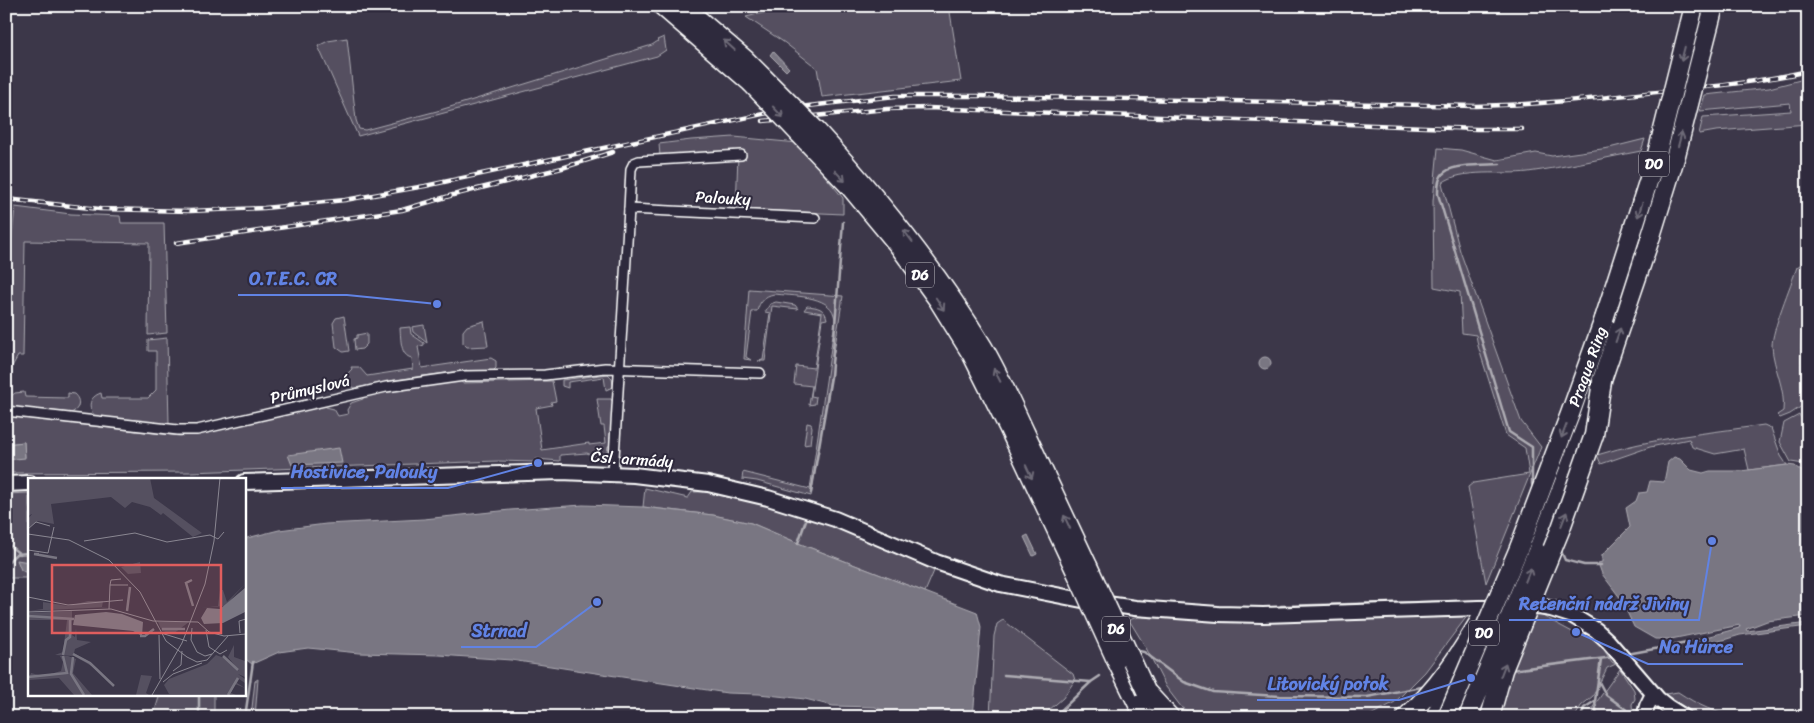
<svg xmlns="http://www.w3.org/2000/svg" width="1814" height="723" font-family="Sriracha,sans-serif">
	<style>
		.green { fill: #555060; stroke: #aaa8b0 }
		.water { fill: #797682; stroke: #afadb4 }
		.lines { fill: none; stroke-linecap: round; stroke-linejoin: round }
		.stream { stroke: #afadb4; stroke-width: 2.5 }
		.street-casing { stroke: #fff; stroke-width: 12 }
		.secondary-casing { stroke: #fff; stroke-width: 18 }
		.highway-casing { stroke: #fff; stroke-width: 21 }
		.street { stroke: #2f2a3d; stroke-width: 9 }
		.secondary { stroke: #2f2a3d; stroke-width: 14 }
		.highway { stroke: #2f2a3d; stroke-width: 18 }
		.rail-casing { stroke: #fff; stroke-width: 4.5 }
		.rail { stroke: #2f2a3d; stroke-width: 2.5; stroke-dasharray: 8; stroke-linecap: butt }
		.highway-bridge-casing { stroke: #fff; stroke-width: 21; stroke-linecap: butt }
		.highway-bridge { stroke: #2f2a3d; stroke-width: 18 }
		.oneway { stroke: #6d6a77 }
		.labels { text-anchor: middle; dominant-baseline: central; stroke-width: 4; stroke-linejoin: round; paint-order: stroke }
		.shield { fill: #2f2a3d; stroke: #c1bfc5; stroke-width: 1 }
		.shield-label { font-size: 15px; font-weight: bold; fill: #fff }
		.street-label { font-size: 16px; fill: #fff; stroke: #2f2a3d }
		.inset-river { fill: none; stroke: #797682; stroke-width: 2.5 }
		.inset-road { fill: none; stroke: #8a8792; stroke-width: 1 }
		.view { fill: #e05e5e; fill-opacity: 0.15; stroke: #e05e5e; stroke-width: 2.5 }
		.inset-edge { fill: none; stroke: #fff; stroke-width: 2.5 }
		.leader { fill: none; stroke: #6183e4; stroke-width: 2 }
		.callout-dot { fill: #6183e4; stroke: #2f2a3d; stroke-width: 2 }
		.callout-label { font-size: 18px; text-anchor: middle; font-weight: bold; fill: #6183e4; stroke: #2f2a3d; stroke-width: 4; stroke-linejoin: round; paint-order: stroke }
	</style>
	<rect width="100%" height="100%" fill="#3c3749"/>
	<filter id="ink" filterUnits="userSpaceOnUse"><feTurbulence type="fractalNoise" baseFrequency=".02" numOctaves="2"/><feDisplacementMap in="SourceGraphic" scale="10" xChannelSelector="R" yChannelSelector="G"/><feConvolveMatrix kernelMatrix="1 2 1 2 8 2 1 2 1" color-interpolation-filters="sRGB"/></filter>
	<g filter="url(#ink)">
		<g class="green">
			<path d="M792 6H949L961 81 822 97 817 68 785 43 746 17Z"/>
			<path d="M664 37 666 50 657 56 358 136 318 46 328 41 347 38 356 120 359 129 365 130 437 111 652 45 658 41 657 40Z"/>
			<path d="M1808 78V124L1716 131 1699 134 1703 117 1791 111 1790 103 1700 111 1705 95 1769 88Z"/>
			<path d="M734 137 798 143 843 198V214L736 209 738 154 660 156 659 144 691 140Z"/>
			<path d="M1645 139 1641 151C1604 158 1566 167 1528 172 1504 175 1461 168 1442 183L1460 251 1521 421 1541 447 1486 583 1468 487 1473 483 1529 474 1525 448 1506 435 1478 346 1476 335 1462 333 1460 292 1434 287 1433 201 1438 148 1461 150 1497 160 1536 153 1552 156 1609 148Z"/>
			<path d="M15 207 71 214 120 216 121 223H164L167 333 148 335 149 243 25 241 23 356H18L6 377V292Z"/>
			<path d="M1808 262V310C1796 329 1802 383 1802 406L1790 414 1780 418 1777 415 1783 411C1786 388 1773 368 1772 346 1772 330 1791 285 1797 267L1803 263Z"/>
			<path d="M749 289 843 296 811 496 757 481 742 479 743 472 810 489 833 334C834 328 836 321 834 315 829 295 791 296 774 294 764 296 760 301 757 311H752L746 357 751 360 744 359Z"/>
			<path d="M776 302 795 305 798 309 772 306 765 361H758L763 360 770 313 765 312 770 304Z"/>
			<path d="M807 306C817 307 825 308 827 319L822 320 811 396 816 397 815 404 809 405 812 386 794 384 796 366 814 368 822 313 804 310Z"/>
			<path d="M344 316 349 351 343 352 336 347 333 323 336 318Z"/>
			<path d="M484 321 488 346 467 347 463 343V331L467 326Z"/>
			<path d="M424 325 427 343 413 332 412 327Z"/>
			<path d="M410 327 411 334 424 343V345L418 347 422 368 491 358 496 361V368L493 371 468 372 467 370 395 380 355 388 348 385 346 375 352 369 351 367H359L367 376 413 369 412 358C400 356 401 339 400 328Z"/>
			<path d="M367 333V344L362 349 355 350 354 339 357 338V335Z"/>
			<path d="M167 338 169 424 95 416C87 407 89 397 101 393L102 398H148L156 390V351H148V340Z"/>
			<path d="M608 374 612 378 613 386H615L606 390 604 377 568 382V388L562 386V380Z"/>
			<path d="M461 380 462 383 552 381 556 401 551 402 552 405 536 408 542 450 589 443V445L606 443 604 426H601L597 399H611L614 404 610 446H608L606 457 598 458 587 453 560 455V461L536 459 535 462 498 461 190 472 6 473V460L25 457 24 442 6 444V416L180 436 190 435 325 406 326 407 334 409 338 416 348 414 347 410 351 403 363 399V397L394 390Z"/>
			<path d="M24 392 25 397 68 398V393L74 394C81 400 80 409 71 413L6 406V395L10 397 15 393Z"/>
			<path d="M1799 415 1803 421 1808 420V460L1804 464 1791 462 1780 442 1784 423Z"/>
			<path d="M807 423 811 424 812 427 810 444 804 445Z"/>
			<path d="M1764 425 1771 428 1781 456 1787 465 1749 470 1744 449 1715 454 1692 447 1689 439 1650 447 1601 464 1597 455C1651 438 1708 433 1764 425Z"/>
			<path d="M645 488 688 498 692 492C720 490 747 499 774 507 830 523 882 545 934 571L925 592 798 543 751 523 713 515 643 507Z"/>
			<path d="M29 493V578H6V494Z"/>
			<path d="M1537 613 1576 634 1594 635 1612 662 1616 664 1607 668 1593 696 1581 706 1575 717H1494L1511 670Z"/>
			<path d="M1143 615H1468L1425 672 1395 702 1367 717H1197L1182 708 1166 687 1145 646 1129 620Z"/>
			<path d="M1003 620 1073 674 1075 680 1063 698 1041 717H990L994 636 997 624Z"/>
			<path d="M1620 669 1634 690 1635 699 1632 704 1633 716 1594 717 1593 707Z"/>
			<path d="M258 679 255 717H251L255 681Z"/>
			<path d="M1678 692C1698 705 1716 714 1740 717 1728 717 1714 719 1704 716 1690 712 1677 702 1665 694Z"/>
			<path d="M160 694H214V717H153Z"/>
		</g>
		<g class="water">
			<path d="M773 51 789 68 786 71 770 55Z"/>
			<circle cx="1265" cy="363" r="6"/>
			<path d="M24 442 25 458 6 460V444Z"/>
			<path d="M339 448 342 463 292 465 288 455Z"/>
			<path d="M1674 457 1680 459 1691 470 1703 473 1710 471H1741L1787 465 1795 466 1801 471H1808V616L1767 621 1746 629 1747 631 1808 623V626L1740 635 1697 648 1695 640 1739 628 1740 625 1671 639H1655L1634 627 1621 599 1602 574 1598 563 1602 562V555L1630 527 1626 508 1636 501 1639 493 1647 492 1650 481 1664 482 1668 462Z"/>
			<path d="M583 505 643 507 713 515 751 523 798 543 977 612 981 627 973 717H901L875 707 833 706 805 699 759 694 727 693 511 660 439 655 359 653 308 648 279 652 252 664 244 658V540L247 538 279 530 326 524 424 519 510 510Z"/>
			<path d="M1028 535 1037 554 1033 556 1024 537Z"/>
			<path d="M17 560 29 562V574L21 570Z"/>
		</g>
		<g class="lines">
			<g class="stream">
				<path d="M1500 164C1487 165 1455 164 1445 172 1438 177 1438 186 1438 194L1509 432 1532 447V484L1534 489"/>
				<path d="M811 493 831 377 843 222"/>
				<path d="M6 543 20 554"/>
				<path d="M798 543 806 520"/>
				<path d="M1560 549 1565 560 1584 565H1601"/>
				<path d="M6 564 16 554 29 553"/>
				<path d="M1544 599 1564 603"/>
				<path d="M1281 606 1457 601"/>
				<path d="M1136 653 1139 651 1144 652 1184 682 1213 692 1280 696 1367 697 1427 686"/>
				<path d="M1627 654 1698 641"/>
				<path d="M1511 670 1614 657"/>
				<path d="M1004 675 1091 682 1100 676"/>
				<path d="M1599 682 1606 695 1628 711 1631 717"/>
				<path d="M199 717V694"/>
				<path d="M245 717 253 662"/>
				<path d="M1054 717 1091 682"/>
				<path d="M1581 717 1584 708 1595 701"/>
				<path d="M1597 717 1595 701 1601 659"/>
			</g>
			<defs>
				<g id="street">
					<path d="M629 209 631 169 634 163 639 161 741 155"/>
					<path d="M6 411 178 430H197L386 387 464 376 545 375 605 368 760 373"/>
					<path d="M613 474 629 209 815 218"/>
				</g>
				<g id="secondary">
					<path d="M244 482 561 472 634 475 708 484 768 498 835 519 936 562 1000 584 1087 601 1135 608 1218 614 1263 615 1479 608 1539 607 1551 609 1573 616 1596 630 1608 641 1658 699 1668 707 1684 717"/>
					<path d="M6 484 29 483"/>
					<path d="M1644 717 1647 706 1653 694"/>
				</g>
				<g id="highway">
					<path d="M662 6 751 83"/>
					<path d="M683 6 745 59 764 78"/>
					<path d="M817 131C879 199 935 268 983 347 999 374 1012 404 1025 432 1046 477 1067 522 1088 566"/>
					<path d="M806 141 849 186 898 245 938 300 972 355 1008 427 1076 572"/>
					<path id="s1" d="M1519 548 1570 414 1604 319"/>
					<path d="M1537 552 1589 418 1651 236"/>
					<path d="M1116 660 1144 717"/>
					<path d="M1146 691 1170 717"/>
					<path d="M1406 717C1437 689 1459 656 1480 620"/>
					<path d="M1435 717 1456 673"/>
				</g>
			</defs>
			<use href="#street" class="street-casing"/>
			<use href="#secondary" class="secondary-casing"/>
			<use href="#highway" class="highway-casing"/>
			<use href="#street" class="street"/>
			<use href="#secondary" class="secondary"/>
			<use href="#highway" class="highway"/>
			<defs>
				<g id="rail">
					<path d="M763 121 887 109 928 108 1477 129H1522"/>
					<path d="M6 199 100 209 190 211 264 208 345 200 425 186 791 108 895 96H979L1476 106C1533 105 1589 99 1646 93 1701 88 1754 83 1808 71"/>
					<path d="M176 243 402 210 453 195 562 168 613 152"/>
				</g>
			</defs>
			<use href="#rail" class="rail-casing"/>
			<use href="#rail" class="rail"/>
			<defs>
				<g id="highway-bridge">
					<path d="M764 78 817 131"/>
					<path d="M751 83 806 141"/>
					<path d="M1651 236 1676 155 1714 6"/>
					<path d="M1604 319 1657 154 1694 6"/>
					<path d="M1088 566 1146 691"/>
					<path d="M1076 572 1116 660"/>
					<path d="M1447 717 1519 548"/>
					<path d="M1468 717 1537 552"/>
					<path d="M1490 717 1503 670 1561 528 1594 435 1602 381"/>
				</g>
			</defs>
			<use href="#highway-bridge" class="highway-bridge-casing"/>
			<use href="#highway-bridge" class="highway-bridge"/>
		</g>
		<defs><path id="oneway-shaft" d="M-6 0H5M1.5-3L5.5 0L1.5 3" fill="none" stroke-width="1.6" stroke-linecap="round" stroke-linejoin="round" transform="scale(1.25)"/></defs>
		<g class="oneway">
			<use href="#oneway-shaft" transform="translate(729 45) rotate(-138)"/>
			<use href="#oneway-shaft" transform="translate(1683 54) rotate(104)"/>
			<use href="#oneway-shaft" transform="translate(778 112) rotate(47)"/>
			<use href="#oneway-shaft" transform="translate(1680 139) rotate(-75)"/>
			<use href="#oneway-shaft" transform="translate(840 176) rotate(46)"/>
			<use href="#oneway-shaft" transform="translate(1640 210) rotate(108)"/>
			<use href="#oneway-shaft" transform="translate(908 236) rotate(-127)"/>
			<use href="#oneway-shaft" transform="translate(940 304) rotate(57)"/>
			<use href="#oneway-shaft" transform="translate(1618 335) rotate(-71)"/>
			<use href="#oneway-shaft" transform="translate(997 375) rotate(-117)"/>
			<use href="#oneway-shaft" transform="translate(1564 431) rotate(111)"/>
			<use href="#oneway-shaft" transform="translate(1029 472) rotate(65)"/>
			<use href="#oneway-shaft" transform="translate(1564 519) rotate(-69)"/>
			<use href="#oneway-shaft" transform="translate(1067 522) rotate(-115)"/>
			<use href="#oneway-shaft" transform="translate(1528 575) rotate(-68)"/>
			<use href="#oneway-shaft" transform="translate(1503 670) rotate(-69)"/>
		</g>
	</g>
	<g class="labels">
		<g class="shield">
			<rect x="1639" y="151.5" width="30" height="25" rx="4"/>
			<rect x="906" y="262.5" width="28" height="25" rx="4"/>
			<rect x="1102" y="616.5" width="28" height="25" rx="4"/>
			<rect x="1469" y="620.5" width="30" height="25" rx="4"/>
		</g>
		<g class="shield-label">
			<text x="1654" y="164">D0</text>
			<text x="920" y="275">D6</text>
			<text x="1116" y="629">D6</text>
			<text x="1484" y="633">D0</text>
		</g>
		<g class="street-label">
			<text transform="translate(723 198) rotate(3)">Palouky</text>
			<text stroke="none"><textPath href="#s1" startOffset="194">Prague Ring</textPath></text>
			<text transform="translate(310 389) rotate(-13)">Průmyslová</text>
			<text transform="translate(632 459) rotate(4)">Čsl. armády</text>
		</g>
	</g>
	<g transform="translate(28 478)">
		<rect width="218" height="218" fill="#3c3749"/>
		<path d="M0 0H122L126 20 174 55 165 59 135 35 133 37 122 29 104 24 97 30 83 19 23 26 26 46 10 43 0 50V41L4 36 0 38ZM112 84 113 95 100 96 93 89ZM217 106 197 128 173 130 190 128 192 112H195L199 124ZM60 123H75L74 129H81L0 133 15 131V124L40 128ZM44 133V157L47 159 48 150 49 162 63 164 47 171 46 175 58 182 67 190 46 178 27 177 35 174 39 142H0V135ZM130 144H161L145 156 134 153ZM206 167V179L217 183V199L210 196 217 201V205L211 201 209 205 217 210 207 206 203 215 208 217 141 216 136 207 141 201 179 186 188 177 199 181 211 193 200 179ZM32 178H40L48 181 45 195 64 217H46L31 200 0 202 3 195 15 198 33 193 35 184ZM113 197 124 198 118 215 121 217H108Z" fill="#555060"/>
		<path d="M217 110V134L195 145 176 146 173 140 179 130 192 131ZM78 134 94 136 115 144 114 158 105 153 45 147 47 137Z" fill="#797682"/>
		<path class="inset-river" d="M11 76H6L29 80M164 102 158 105 165 128M99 133 102 109M0 138 46 141M134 151H157M112 158H117L126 151M45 176 62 185 86 208M35 177 38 162 42 159V142M195 178 210 192M45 179 43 196 56 217M0 199 39 195 35 178M200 217 210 200"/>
		<path class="inset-road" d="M0 51 8 44 22 48M0 56 41 62 81 82 112 114 138 163 159 179 169 184 179 182 200 158M56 63 107 55 139 64 182 57 190 61 196 54M0 72 20 75 26 49M82 107 83 102 93 101M0 119 40 127 95 122M81 131 82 107H100M0 134 83 131 125 143 170 144 181 154 196 158 218 156M164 150 163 162 169 174 177 178 184 176M178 152 181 169 192 176 199 172M133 155 159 163M212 155 211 143 218 141M131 157 132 201M145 193 153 187 154 173M135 204 145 196 174 185M124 217 154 165 177 106 186 63 192 0"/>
		<path class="view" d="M24 87H193V155H24Z"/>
		<rect width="218" height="218" class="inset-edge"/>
	</g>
	<path class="leader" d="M437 304L347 295H238M538 463L448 488H281M1712 541L1699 620H1509M597 602L536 647H461M1576 632L1648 664H1743M1471 678L1399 700H1257"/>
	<g class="callout-dot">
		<circle cx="437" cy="304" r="5"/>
		<circle cx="538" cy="463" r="5"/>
		<circle cx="1712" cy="541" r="5"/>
		<circle cx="597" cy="602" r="5"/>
		<circle cx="1576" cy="632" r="5"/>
		<circle cx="1471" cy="678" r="5"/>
	</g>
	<g class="callout-label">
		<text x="293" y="285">O.T.E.C. CR</text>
		<text x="364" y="478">Hostivice, Palouky</text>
		<text x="1604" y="610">Retenční nádrž Jiviny</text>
		<text x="499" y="637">Strnad</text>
		<text x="1696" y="653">Na Hůrce</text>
		<text x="1328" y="690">Litovický potok</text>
	</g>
	<rect width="1814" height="723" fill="none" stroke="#2f2a3d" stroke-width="25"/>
	<rect x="12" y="12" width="1789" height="698" fill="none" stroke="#fff" stroke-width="2" filter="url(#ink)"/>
</svg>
